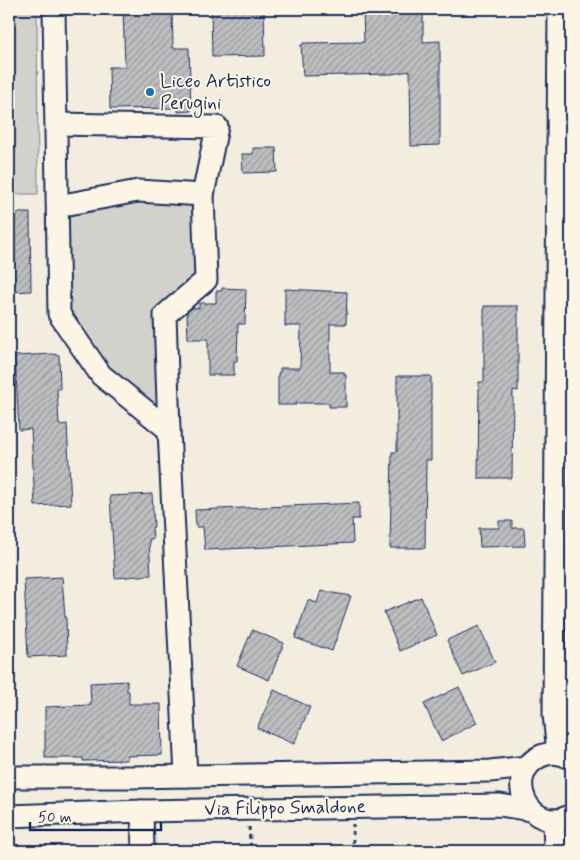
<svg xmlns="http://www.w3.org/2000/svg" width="580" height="860" font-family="Mynerve,sans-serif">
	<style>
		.green { fill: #d3d1cc; stroke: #778095 }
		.building { fill: url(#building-hatch); stroke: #1b2f5e }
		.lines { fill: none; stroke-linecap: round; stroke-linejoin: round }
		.minor-casing { stroke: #1b2f5e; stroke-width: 25 }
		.path { stroke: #1b2f5e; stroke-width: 3; stroke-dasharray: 4 4; stroke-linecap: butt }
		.minor { stroke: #fcf5e5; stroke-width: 21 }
		.poi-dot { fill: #1f6fb2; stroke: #fcf5e5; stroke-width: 2 }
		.labels { text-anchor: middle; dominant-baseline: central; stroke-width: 4; stroke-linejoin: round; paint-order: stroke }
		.poi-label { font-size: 19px; fill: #1b2f5e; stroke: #fcf5e5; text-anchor: start }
		.street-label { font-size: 19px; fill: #1b2f5e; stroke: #fcf5e5 }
	</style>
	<defs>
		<pattern id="building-hatch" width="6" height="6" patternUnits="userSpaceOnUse" patternTransform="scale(1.25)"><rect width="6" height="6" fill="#bebec0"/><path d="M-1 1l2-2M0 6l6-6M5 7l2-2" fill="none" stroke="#9a9b9f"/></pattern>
	</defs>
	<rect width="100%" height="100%" fill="#f3ede0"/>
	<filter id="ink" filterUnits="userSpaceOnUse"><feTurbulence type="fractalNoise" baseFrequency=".02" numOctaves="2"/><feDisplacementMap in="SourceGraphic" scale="10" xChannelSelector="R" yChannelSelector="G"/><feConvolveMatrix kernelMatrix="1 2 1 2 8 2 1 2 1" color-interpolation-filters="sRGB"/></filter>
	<g filter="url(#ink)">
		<g class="green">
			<path d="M9 9H37L38 194H9Z"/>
			<path d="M138 191 203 201 206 280 157 308 160 412 101 375 59 314 58 206Z"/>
			<path d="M567 588 571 589V723Z"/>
		</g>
		<g class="building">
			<path d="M123 9H172L173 48H189L191 111 178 112V108L110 109 109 67H125Z"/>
			<path d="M211 9H264L265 56 212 57Z"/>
			<path d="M363 9H423V42L440 41V145L411 146 410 71 392 74 303 76 301 45H303V43L364 42Z"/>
			<path d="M253 148H276L277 172 243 173 242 154H253Z"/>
			<path d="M9 213H30L31 291 9 292Z"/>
			<path d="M222 288 246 289 245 324H238L237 361H234V375H208V339H188L187 312 192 308H199V303H216V291H222Z"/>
			<path d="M285 289 347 292 346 324H330V372H344V375H346V407H329V403H296V405H278V373L280 372V368H300L301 326H285Z"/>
			<path d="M484 306H518V391L513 390 512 478H478L479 382H484Z"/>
			<path d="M52 354 59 355 60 389H57L59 425 67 424 71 504 35 506 31 429 19 430 15 356Z"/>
			<path d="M397 376H431V460H426L425 548H390L392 452H397Z"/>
			<path d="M152 494 154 527H152L153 539H149L151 575 115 578 110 496Z"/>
			<path d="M359 503V519H352L353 543 205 550 203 527H196L195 510Z"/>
			<path d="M499 521H512V528H524L525 546 480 547 479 528H499Z"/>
			<path d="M62 577 65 617 66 616 67 655 28 657 24 579Z"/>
			<path d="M321 591 351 596 332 651 295 638 308 600 317 603Z"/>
			<path d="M421 597 437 635 400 651 384 612Z"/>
			<path d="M479 626 495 662 463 676 447 640Z"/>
			<path d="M252 630 284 643 269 680 237 666Z"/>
			<path d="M127 681V691H129V704H161L162 755 127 756V760L83 761V758H45V707L91 705 90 683Z"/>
			<path d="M459 687 477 723 441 741 424 704Z"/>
			<path d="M274 690 310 707 294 744 257 728Z"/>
		</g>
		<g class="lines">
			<defs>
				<g id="minor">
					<path d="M54 9 59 314 101 375 169 430"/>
					<path d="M57 124 217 127 203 195 206 280 165 315 169 430 186 776"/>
					<path d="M58 206 138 191 203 195"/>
					<path d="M558 753 554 714 559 9"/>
					<path d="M570 758C561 753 550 752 541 756 500 775 531 838 571 815"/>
					<path d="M9 777H131L490 771 527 767"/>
					<path d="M142 811 143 851"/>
					<path d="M9 816 142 811 500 805 531 810"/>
					<path d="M554 820 555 851"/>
				</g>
			</defs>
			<use href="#minor" class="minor-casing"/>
			<g class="path">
				<path d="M249 827 251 851"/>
				<path d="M353 851V824"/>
			</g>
			<use href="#minor" class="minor"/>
		</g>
	</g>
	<circle class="poi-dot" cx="150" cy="92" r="5"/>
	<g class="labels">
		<g class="poi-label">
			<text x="160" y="81">Liceo Artistico<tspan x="160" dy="22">Perugini</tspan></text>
		</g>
		<g class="street-label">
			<text transform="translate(285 808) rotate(-1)">Via Filippo Smaldone</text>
		</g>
	</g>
	<rect width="580" height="860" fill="none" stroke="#fcf5e5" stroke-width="30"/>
	<rect x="15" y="15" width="550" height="830" fill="none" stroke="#1b2f5e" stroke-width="2" filter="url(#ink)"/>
	<path d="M30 822v8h131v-8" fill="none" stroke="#1b2f5e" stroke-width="2.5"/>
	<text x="38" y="822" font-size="15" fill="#1b2f5e" stroke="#fcf5e5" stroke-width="4" paint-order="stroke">50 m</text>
</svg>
